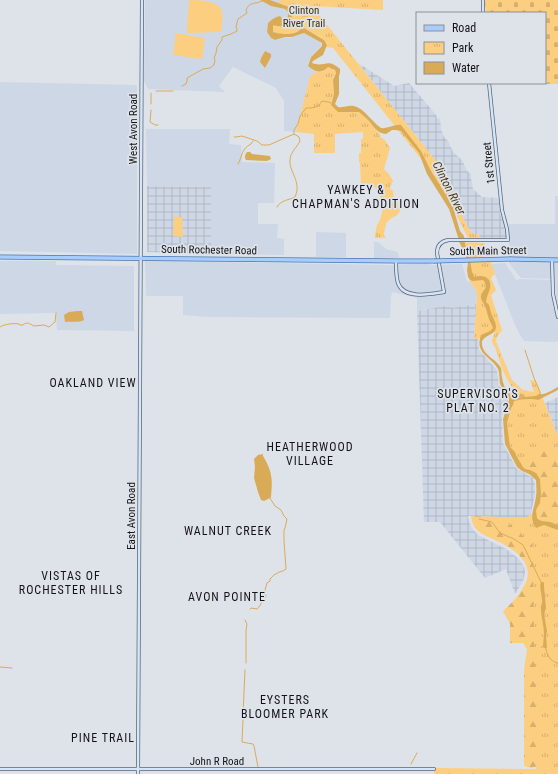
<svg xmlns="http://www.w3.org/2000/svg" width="558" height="774" font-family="'Roboto Condensed',sans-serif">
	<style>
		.built { fill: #ced7e5 }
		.industrial { fill: url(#industrial-grid) }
		.green { fill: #fcce80 }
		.forest { fill: url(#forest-firs) }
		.cemetery { fill: url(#cemetery-stones) }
		.park { fill: url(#park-tufts) }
		.water { fill: #daab57 }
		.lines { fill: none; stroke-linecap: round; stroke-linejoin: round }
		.stream { stroke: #daab57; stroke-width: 1 }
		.river { stroke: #daab57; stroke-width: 3.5 }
		.secondary-casing { stroke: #5f646a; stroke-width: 4 }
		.primary-casing { stroke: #4d76ac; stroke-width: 5 }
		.secondary { stroke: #d3e6fe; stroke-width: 2.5 }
		.primary { stroke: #a7ccfe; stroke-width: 3.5 }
		.primary-bridge-casing { stroke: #4d76ac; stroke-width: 5; stroke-linecap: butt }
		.primary-bridge { stroke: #a7ccfe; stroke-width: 3.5 }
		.labels { text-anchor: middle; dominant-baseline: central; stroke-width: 3.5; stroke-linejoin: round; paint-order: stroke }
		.park-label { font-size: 11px; fill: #43300b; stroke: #dee3ea }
		.street-label { font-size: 11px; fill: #131417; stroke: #dee3ea }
		.water-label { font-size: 12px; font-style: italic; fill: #4a3612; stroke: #dee3ea }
		.neighbourhood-label { font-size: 12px; letter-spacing: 1px; fill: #131417; stroke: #dee3ea }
	</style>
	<defs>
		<pattern id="industrial-grid" width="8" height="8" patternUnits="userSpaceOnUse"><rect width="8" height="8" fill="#ced7e5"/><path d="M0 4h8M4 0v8" fill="none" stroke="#b0b8c4"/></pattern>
		<pattern id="forest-firs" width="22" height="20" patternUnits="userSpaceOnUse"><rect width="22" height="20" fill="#fcce80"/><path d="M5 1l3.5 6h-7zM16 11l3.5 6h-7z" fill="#d7b06e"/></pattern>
		<pattern id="cemetery-stones" width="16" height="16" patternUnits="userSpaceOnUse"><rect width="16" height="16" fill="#fcce80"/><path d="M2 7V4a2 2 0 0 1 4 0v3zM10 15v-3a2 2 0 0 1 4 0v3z" fill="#d7b06e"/></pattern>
		<pattern id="park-tufts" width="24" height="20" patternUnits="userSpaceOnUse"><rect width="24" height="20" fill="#fcce80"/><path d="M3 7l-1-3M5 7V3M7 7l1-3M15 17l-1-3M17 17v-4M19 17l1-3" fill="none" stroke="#d7b06e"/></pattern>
	</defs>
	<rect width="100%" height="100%" fill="#dee3ea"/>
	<g class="built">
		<path d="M145 0H279V3H265L275 7 285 9 288 12V17L286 19H283L280 16 272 20 267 28V32L270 37 272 39 277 40 285 37 290 38 304 33 320 42 322 45 311 56 308 65 309 67 318 71 310 76 296 132 284 131V101L276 88 233 67 219 86 225 92 148 89 144 81Z"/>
		<path d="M0 82 137 85V254L0 251Z"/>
		<path d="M146 129H230L229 144 241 145 242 162 275 163 274 203H258V224H278L277 238 284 239V255L211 254V187L147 186Z"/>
		<path d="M555 196H558V306L556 295 555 279 521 278 509 263V224H555Z"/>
		<path d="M316 232 346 233V257H316Z"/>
		<path d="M374 242H378L386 249 397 252 400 257 395 258 374 259Z"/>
		<path d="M0 261H56V265L134 266V331L57 330 56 313 0 314Z"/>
		<path d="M145 261 393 265 425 263 433 265 462 264 467 281 473 285 477 293 476 304 451 308 450 305 417 311V298L393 292 391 296 390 318 210 317 183 315V296H146Z"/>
		<path d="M505 263 517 281 519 279 552 280 550 283 551 296 554 309 558 322V341L553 342 524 341 520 335 515 325 491 264Z"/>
	</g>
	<g class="industrial">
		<path d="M358 63 394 86 409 83 436 115 437 118 440 119 441 129 444 137 448 141 453 152 462 160 467 171 471 174V178L473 189 482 197 499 198 500 214 506 227V238H480L479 235 471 233 456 204 438 176V174L443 171 432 156Z"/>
		<path d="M147 186 211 187V254L147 252Z"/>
		<path d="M476 304 474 339H478L479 350 497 370 499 386 502 389 508 401 502 418 503 443 516 468 533 478 535 484V496L531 512V515L526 518 468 516 469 522 472 528 478 535 506 549 519 559 523 565 525 571 524 577 523 581 515 594 506 569 485 578 440 522H424L417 311 450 305 451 308Z"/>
		<path d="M558 397V437L545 403Z"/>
	</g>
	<g class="green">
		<path d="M189 0C199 0 219 0 222 12 223 18 222 26 221 32L188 33 187 31Z"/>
		<path d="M176 33 205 38 202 59 173 55Z"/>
		<path d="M174 216H175L176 217H181V216H182L183 237 173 236Z"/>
	</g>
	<path class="forest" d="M515 391 522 394 531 395 558 449V774L548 763 531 768 524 766V670L527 649 523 643H510V624L503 611C513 602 520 595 526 582 534 563 514 549 499 542 492 538 483 536 477 530 473 526 472 522 471 516L526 518 534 512 538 491 536 478 520 465 509 399 507 393Z"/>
	<path class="cemetery" d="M485 0H558V84H491V83H545V13H486Z"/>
	<g class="park">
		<path d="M279 0H383V10L312 6 444 171 438 174 439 177 456 204 470 231 471 233 479 235 480 238H468L455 212 433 177 435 175 417 154 333 48 326 47 327 44 324 40 320 37 304 28 292 34H279L273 32V26L275 24 288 22 291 8 279 3Z"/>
		<path d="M328 67 332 68 336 72 333 80 334 94 331 103 338 112H359L369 121 377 131 379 132 380 137 385 140 390 148 384 169 389 174 393 181C391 186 388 188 393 191L394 199 401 208C398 218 392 216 387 222 385 225 386 226 385 229 384 233 383 234 386 238H375C375 234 376 229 377 225 379 222 380 220 381 216 385 204 380 193 372 184L361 185 360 163 359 162V153H361V139H363V132L335 134V153H314V134L296 132 310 76 318 71 322 72Z"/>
		<path d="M461 242 484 243 488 255H482L485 260H490L495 273 491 278 496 290 491 295 502 330 497 337 496 341 498 346 512 380 523 390 534 392 530 380 536 381 558 437V464L551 444 523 470 508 448 506 413V403L510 400 525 397 524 395C506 389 501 364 495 347 490 342 492 338 495 333L493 332 478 339H474L477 293 473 285 469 282 471 279 472 275Z"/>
		<path d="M501 517 558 519V774H434V768L536 769 537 751 532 544Z"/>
	</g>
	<g class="water">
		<path d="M260 0H270L289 7C292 10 293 12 292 16 290 24 281 22 275 24L273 26V32C278 34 290 35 294 33 298 32 300 29 304 28L324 40 327 45 323 55 313 61 312 63C325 68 327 57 340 69V72L339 76V94L335 104 338 107C343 108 348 105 354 106 365 109 372 122 381 128 388 129 394 124 401 125L421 151 430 169 453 207 460 231 464 236 465 244 469 255 472 272 474 277C483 274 492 277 490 288 489 293 487 295 486 302 491 307 489 306 491 312 492 317 496 321 496 327 496 336 481 335 482 344 483 356 497 359 501 368 502 371 501 374 502 377 503 386 507 393 514 398L536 396 539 394C546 395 552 390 558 387V390L538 400C532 398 520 399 514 401L513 405 511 408 507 423 510 447 515 452 516 455 523 467 525 469 530 470 536 473 540 479 541 494 540 503 537 508 536 511 537 518 539 520 542 521 550 522 558 525V530L544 525 536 528C528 516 535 508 536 496 537 491 536 485 536 480L529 474 522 471 517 467 505 444 503 419 509 400C508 397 507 394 505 392 504 389 501 387 500 384 499 379 500 374 498 369 492 357 474 354 481 335L490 331 493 328C492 324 489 321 488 316 487 312 486 308 484 304 483 302 481 300 481 298 480 290 491 289 483 280L473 281 470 280 468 277 467 270 468 263 464 251 459 242 458 237 449 209 427 174 419 153 401 131 396 130H392L386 134C377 133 374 127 369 121 366 118 362 115 359 112H338L331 105 334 94 333 80 336 73 335 70 328 67C321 74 315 72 308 66L311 57 322 46V43L304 33 292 37H285L275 40 271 38 267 32 268 23C271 20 275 17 280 16L283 19H286L288 17V12L285 9 271 6Z"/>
		<path d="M265 51 271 54V57L265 68 260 62 261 58Z"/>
		<path d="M247 152H250L252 154 270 156 271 159 267 161 246 160C244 157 245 155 247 152Z"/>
		<path d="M77 311H82L84 320C79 323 72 321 65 322L64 315 69 312Z"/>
		<path d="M263 454V456C272 471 273 479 271 497L270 498 264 501 261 500 258 492 254 478 255 467 254 459 258 455Z"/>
		<path d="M541 582H543L544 583V587L546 608 544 614 547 631 546 637 547 647 546 649 543 647C543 642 544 638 544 634 544 626 541 617 541 609 540 606 543 603 542 600 542 594 539 588 541 582Z"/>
	</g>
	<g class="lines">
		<g class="stream">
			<path d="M182 86 186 84 187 81V78L203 69 210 68 214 65 215 60 214 58 216 53 217 47 222 40V37L231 34 237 31V29L236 27 238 19 247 13 246 10C250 1 254 5 262 1"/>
			<path d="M156 91H173"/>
			<path d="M151 104V93"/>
			<path d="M151 110 150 122 155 125H158"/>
			<path d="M294 133V130L298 124 300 116 306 108C313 108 318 108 322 101L328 102 331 103"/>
			<path d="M234 137H236L242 136 257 141 262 145H269L294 134"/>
			<path d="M238 164C243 155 241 149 251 144L253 141"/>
			<path d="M277 207C281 200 289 200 295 197 302 181 289 173 290 160 290 153 297 147 300 141L299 137 294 134"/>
			<path d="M0 327C4 324 14 323 19 324L20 325H23C27 321 30 324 34 326L44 325 49 327 55 322 56 313"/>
			<path d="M525 350 534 378 540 392V395"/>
			<path d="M479 519 492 522 500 533 514 539 523 545 541 582"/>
			<path d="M250 609 251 608 257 609C262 605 261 600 266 597L265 590 267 583 270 581V579L275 574H276C279 571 283 572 286 569L284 541V530L285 528 287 519 284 516 281 510 275 506 270 498"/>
			<path d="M245 620 247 624 246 630V663"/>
			<path d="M541 647H543"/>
			<path d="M546 649C547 656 551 662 558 663"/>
			<path d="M0 667 12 668"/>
			<path d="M243 716 245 670"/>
			<path d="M243 719 242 742 253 744 254 746 258 767"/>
			<path d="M411 764 417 753"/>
		</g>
		<path class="river" d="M272 24 273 23C280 25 285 26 289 19"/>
		<defs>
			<g id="secondary">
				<path d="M483 0V13"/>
				<path d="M552 260 553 294 558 317"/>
				<path d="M396 261C396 268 396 277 398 283 404 300 431 294 444 292L437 253C437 245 441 241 449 240H508L507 229 502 210 489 83"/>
				<path d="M0 769H434"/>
				<path d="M138 774 142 0"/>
			</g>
			<g id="primary">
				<path d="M0 257 199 259 400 261H434"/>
				<path d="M511 259 558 260"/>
			</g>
		</defs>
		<use href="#secondary" class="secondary-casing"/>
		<use href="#primary" class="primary-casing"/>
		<use href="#secondary" class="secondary"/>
		<use href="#primary" class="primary"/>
		<defs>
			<path id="primary-bridge" d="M434 261 511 259"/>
		</defs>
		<use href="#primary-bridge" class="primary-bridge-casing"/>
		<use href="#primary-bridge" class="primary-bridge"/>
	</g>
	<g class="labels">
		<g class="park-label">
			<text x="304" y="10">Clinton<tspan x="304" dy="13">River Trail</tspan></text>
		</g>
		<g class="street-label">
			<text transform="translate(133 129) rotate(-90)">West Avon Road</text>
			<text transform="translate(489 163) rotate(-96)">1st Street</text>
			<text transform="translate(209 250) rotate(1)">South Rochester Road</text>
			<text transform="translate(488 251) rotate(-1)">South Main Street</text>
			<text transform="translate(131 516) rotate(-90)">East Avon Road</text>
			<text x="217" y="761">John R Road</text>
		</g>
		<g class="water-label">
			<text transform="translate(449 188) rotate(63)">Clinton River</text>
		</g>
		<g class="neighbourhood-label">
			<text x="356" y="190">YAWKEY &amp;<tspan x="356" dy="14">CHAPMAN'S ADDITION</tspan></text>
			<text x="93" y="383">OAKLAND VIEW</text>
			<text x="478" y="394">SUPERVISOR'S<tspan x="478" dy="14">PLAT NO. 2</tspan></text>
			<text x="310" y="447">HEATHERWOOD<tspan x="310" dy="14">VILLAGE</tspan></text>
			<text x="228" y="531">WALNUT CREEK</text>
			<text x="71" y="576">VISTAS OF<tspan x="71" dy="14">ROCHESTER HILLS</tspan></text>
			<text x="227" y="597">AVON POINTE</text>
			<text x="285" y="700">EYSTERS<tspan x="285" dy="14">BLOOMER PARK</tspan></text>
			<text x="103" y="738">PINE TRAIL</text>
		</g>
	</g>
	<rect x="416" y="12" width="130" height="72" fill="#dee3ea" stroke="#8d9096"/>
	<rect x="424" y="25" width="20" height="6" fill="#a7ccfe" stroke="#8d9096"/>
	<text x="452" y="32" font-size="12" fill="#131417">Road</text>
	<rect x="424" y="42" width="20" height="12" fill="url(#park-tufts)" stroke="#8d9096"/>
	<text x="452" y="52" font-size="12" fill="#131417">Park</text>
	<rect x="424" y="62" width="20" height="12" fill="#daab57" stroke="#8d9096"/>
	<text x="452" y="72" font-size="12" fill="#131417">Water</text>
</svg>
